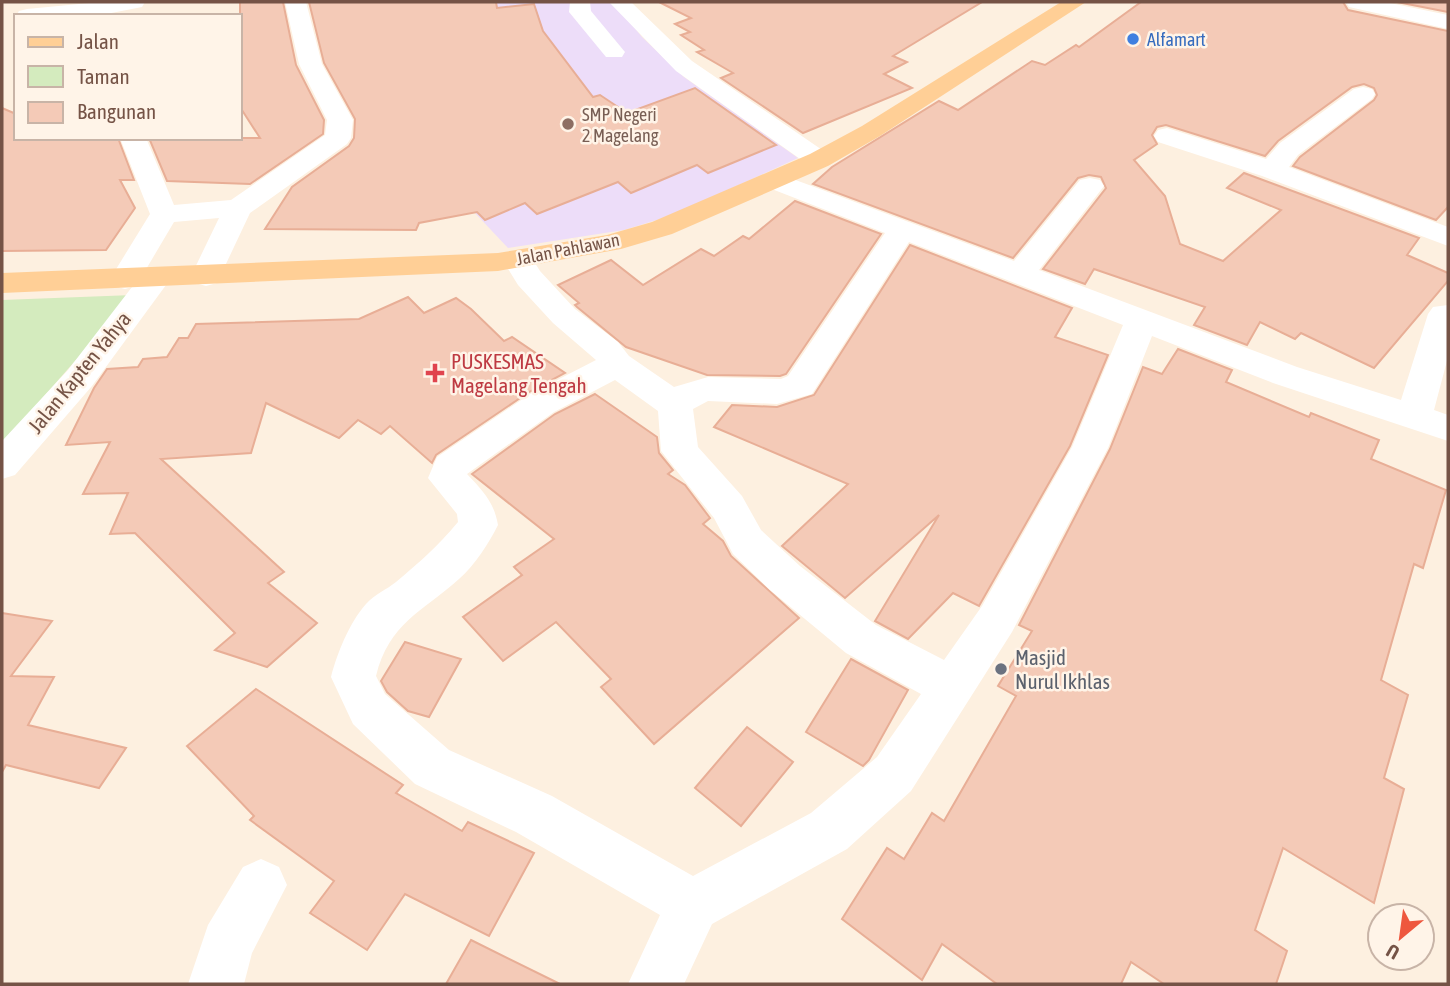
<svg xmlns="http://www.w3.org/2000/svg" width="1450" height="986" font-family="'Asap Condensed',sans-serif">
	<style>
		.education { fill: #edddf9 }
		.green { fill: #d4ebbe }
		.building { fill: #f4cab7; stroke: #e8ae96; stroke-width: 2 }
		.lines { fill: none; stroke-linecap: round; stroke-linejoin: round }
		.minor { fill: #fff; fill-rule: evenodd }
		.major { fill: #ffcf96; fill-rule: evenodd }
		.shop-dot { fill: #3f7fe0; stroke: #fff4e8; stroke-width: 2.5 }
		.education-dot { fill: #8d6e63; stroke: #fff4e8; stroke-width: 2.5 }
		.health-dot { fill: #e0444e; stroke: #fff4e8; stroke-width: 2.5 }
		.worship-dot { fill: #6b7280; stroke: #fff4e8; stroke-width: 2.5 }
		.labels { text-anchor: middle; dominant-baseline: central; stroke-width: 5; stroke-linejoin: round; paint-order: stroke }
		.far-shop-label { font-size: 18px; fill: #366cbe; stroke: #fff4e8; text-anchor: start }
		.far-education-label { font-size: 18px; fill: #785e54; stroke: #fff4e8; text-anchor: start }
		.far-street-label { font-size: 18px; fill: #755346; stroke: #fff4e8 }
		.health-label { font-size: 21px; fill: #be3a42; stroke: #fff4e8; text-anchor: start }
		.street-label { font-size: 21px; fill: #755346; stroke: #fff4e8 }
		.worship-label { font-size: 21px; fill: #5b616d; stroke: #fff4e8; text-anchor: start }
	</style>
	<rect width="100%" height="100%" fill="#fdf0e0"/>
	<path class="education" d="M461 2H614L642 37 684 77 798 158 673 215 624 230 508 248 424 159 326 22Z"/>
	<path class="green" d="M133 295 2 444V300Z"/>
	<g class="building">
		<path d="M240 2H283L296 65 324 120 323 134 250 184 167 181 149 138H260L240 107Z"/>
		<path d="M309 2H496L497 8 534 4 543 31 593 97 600 95 627 113 695 88 776 145 708 173 697 165 631 193 618 182 537 214 525 203 485 220 477 212 419 223 416 230 265 229 292 187 349 146 354 138 355 119 324 63Z"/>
		<path d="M659 2H982L893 56 907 62 884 74 912 88 803 133 721 78 733 73 697 52 704 50 681 35 690 32 675 24 691 18Z"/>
		<path d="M1141 2H1343L1348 10 1448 31V207L1436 220 1293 166 1300 157 1374 100 1377 95 1374 88 1364 84 1352 87 1278 141 1265 156 1166 125 1157 127 1152 135 1157 144 1134 160 1165 196 1180 244 1223 261 1281 210 1227 188 1244 173 1419 238 1407 255 1448 273V281L1374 368 1301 333 1295 339 1260 322 1247 345 1194 325 1205 307 1094 269 1085 284 1043 269 1106 188 1101 177 1089 175 1078 178 1013 258 813 184 832 167 939 101 958 110 1032 61 1045 65 1076 45 1079 47Z"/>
		<path d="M1397 2H1448V12Z"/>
		<path d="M2 108 16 114V138H118L134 180H120L135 208 106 250 2 251Z"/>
		<path d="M795 201 881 234 786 374 780 376 707 375 626 347 577 307 575 305 579 303 558 285 611 260 643 285 701 249 714 256 743 236 749 239Z"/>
		<path d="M910 245 1072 308 1055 337 1108 355 1070 446 979 606 953 593 908 639 875 621 939 515 845 598 782 546 848 484 714 427 732 405 777 407 814 395Z"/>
		<path d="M408 297 424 313 456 298 471 309 504 341 512 337 565 373 529 392 436 455 432 463 390 426 381 434 358 420 339 438 266 403 251 453 161 459 284 572 268 583 317 623 267 667 215 650 235 633 135 533 110 534 128 493 83 494 110 442 66 445 94 388 107 369 138 367 143 359 167 357 179 338H188L196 324 359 319Z"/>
		<path d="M1178 349 1232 370 1226 382 1309 417 1311 413 1379 440 1371 459 1446 490 1423 568 1414 564 1381 680 1408 695 1384 778 1404 789 1374 903 1283 848 1255 930 1287 951 1276 984H1164L1131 962 1121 984H997L942 944 922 980 842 919 887 848 904 859 932 813 944 821 1016 696 998 686 1032 631 1019 625 1110 449 1143 367 1162 374Z"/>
		<path d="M595 394 657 437 659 453 673 470 668 474 685 485 710 518 703 524 723 541 731 556 799 618 654 744 601 687 611 679 556 622 503 661 463 617 522 575 514 567 554 539 472 474 555 414Z"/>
		<path d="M2 613 52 621 11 676 54 677 28 725 126 748 99 788 6 765 2 772Z"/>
		<path d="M405 642 461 659 429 717 408 711 387 692 381 681Z"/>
		<path d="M851 659 908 690 869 760 863 766 806 732Z"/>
		<path d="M256 689 403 785 396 793 462 831 468 822 534 853 489 936 405 894 367 950 310 913 334 881 250 820 254 816 187 746Z"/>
		<path d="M747 727 793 762 741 826 695 788Z"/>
		<path d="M471 940 560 984H446Z"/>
	</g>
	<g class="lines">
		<g class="minor">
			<path d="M100 2H145L142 7 96 16H16L19 11 27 9Z"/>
			<path d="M285 2H306L322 64 353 120 351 138 347 144 250 213 217 283 206 286 195 283 191 276 219 218 174 222 145 271 155 268 166 271 170 278 166 285 92 386 15 475 2 479V441L68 370 132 287 125 289 114 286 110 279 150 214 120 138H146L174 205 231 200 325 135 327 120 299 64Z"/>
			<path d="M570 2H590L591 11 625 52 622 57H606L569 12Z"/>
			<path d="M609 2H631L692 61 828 154 832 160 828 166 819 168 810 166 676 71Z"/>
			<path d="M1346 2H1385L1448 15V29L1349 7Z"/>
			<path d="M1363 87 1372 89 1375 94 1372 99 1298 155 1289 167 1448 227V246L1262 176 1158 142 1154 136 1158 130 1167 128 1266 159 1280 143 1354 89Z"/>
			<path d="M774 172 1014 261 1080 180 1090 178 1100 180 1104 186 1039 270 1297 367 1401 400 1428 314 1433 307 1448 305V357L1434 410 1448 415V441L1273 383 1152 336 1108 448 1012 632 911 791 847 849 712 924 684 984H628L660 915 516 832 415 784 353 724 331 677C337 654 349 623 366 604 375 594 386 590 396 582 421 561 437 547 458 522L457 514 428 478 437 457 530 394 596 360 553 323 518 285 502 259 506 252 517 250 528 252 540 271 575 309 618 342 629 356 674 387 708 377 781 379 788 376 885 233 764 186 760 180 764 174ZM909 242 1123 325 1072 447 982 606 944 660 876 625 800 566 761 530 742 496 698 447 693 409 708 401 777 404 812 394ZM615 380 658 411 661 451 714 518 733 554 770 590 846 653 921 694 877 757 811 813 693 876 552 796 449 750 385 694 376 676C389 623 422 612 459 579 475 565 489 543 498 525 494 502 483 491 467 474L554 412Z"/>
			<path d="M261 859 279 867 287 885 252 953 244 984H188L208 925 243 867Z"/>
		</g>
		<path class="major" d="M1061 2H1086L880 136 828 166 672 234 621 249 498 271 2 293V273L498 253 607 235 652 222 810 154 862 126Z"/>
	</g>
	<circle class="shop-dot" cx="1133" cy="39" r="7"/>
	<circle class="education-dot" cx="568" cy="124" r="7"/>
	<path class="health-dot" d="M431.5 362.5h7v7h7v7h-7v7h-7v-7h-7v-7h7z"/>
	<circle class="worship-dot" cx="1001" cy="669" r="7"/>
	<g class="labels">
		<g class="far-shop-label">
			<text x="1147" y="39">Alfamart</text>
		</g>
		<g class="far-education-label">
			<text x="582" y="114">SMP Negeri<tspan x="582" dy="21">2 Magelang</tspan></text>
		</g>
		<g class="far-street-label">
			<text transform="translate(568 249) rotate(-11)">Jalan Pahlawan</text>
		</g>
		<g class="health-label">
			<text x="451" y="361">PUSKESMAS<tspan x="451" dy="24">Magelang Tengah</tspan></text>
		</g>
		<g class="street-label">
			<text transform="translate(79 372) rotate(-51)">Jalan Kapten Yahya</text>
		</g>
		<g class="worship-label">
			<text x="1015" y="657">Masjid<tspan x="1015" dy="24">Nurul Ikhlas</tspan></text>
		</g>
	</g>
	<rect width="1450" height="986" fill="none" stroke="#755346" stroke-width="7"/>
	<rect x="14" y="14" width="228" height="126" fill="#fff4e8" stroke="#c8b4a7" stroke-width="2"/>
	<rect x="28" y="37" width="35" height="10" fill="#ffcf96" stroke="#c8b4a7" stroke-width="2"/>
	<text x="77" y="49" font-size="21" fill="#755346">Jalan</text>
	<rect x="28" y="66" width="35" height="21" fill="#d4ebbe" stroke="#c8b4a7" stroke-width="2"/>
	<text x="77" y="84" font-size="21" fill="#755346">Taman</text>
	<rect x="28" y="102" width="35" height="21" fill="#f4cab7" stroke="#c8b4a7" stroke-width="2"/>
	<text x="77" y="119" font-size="21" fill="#755346">Bangunan</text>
	<g transform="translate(1401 937) rotate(209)"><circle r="33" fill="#fff4e8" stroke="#c8b4a7" stroke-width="2"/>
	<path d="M0-5L12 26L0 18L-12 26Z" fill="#ee573e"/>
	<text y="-10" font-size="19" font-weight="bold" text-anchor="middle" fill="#755346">U</text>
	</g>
</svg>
